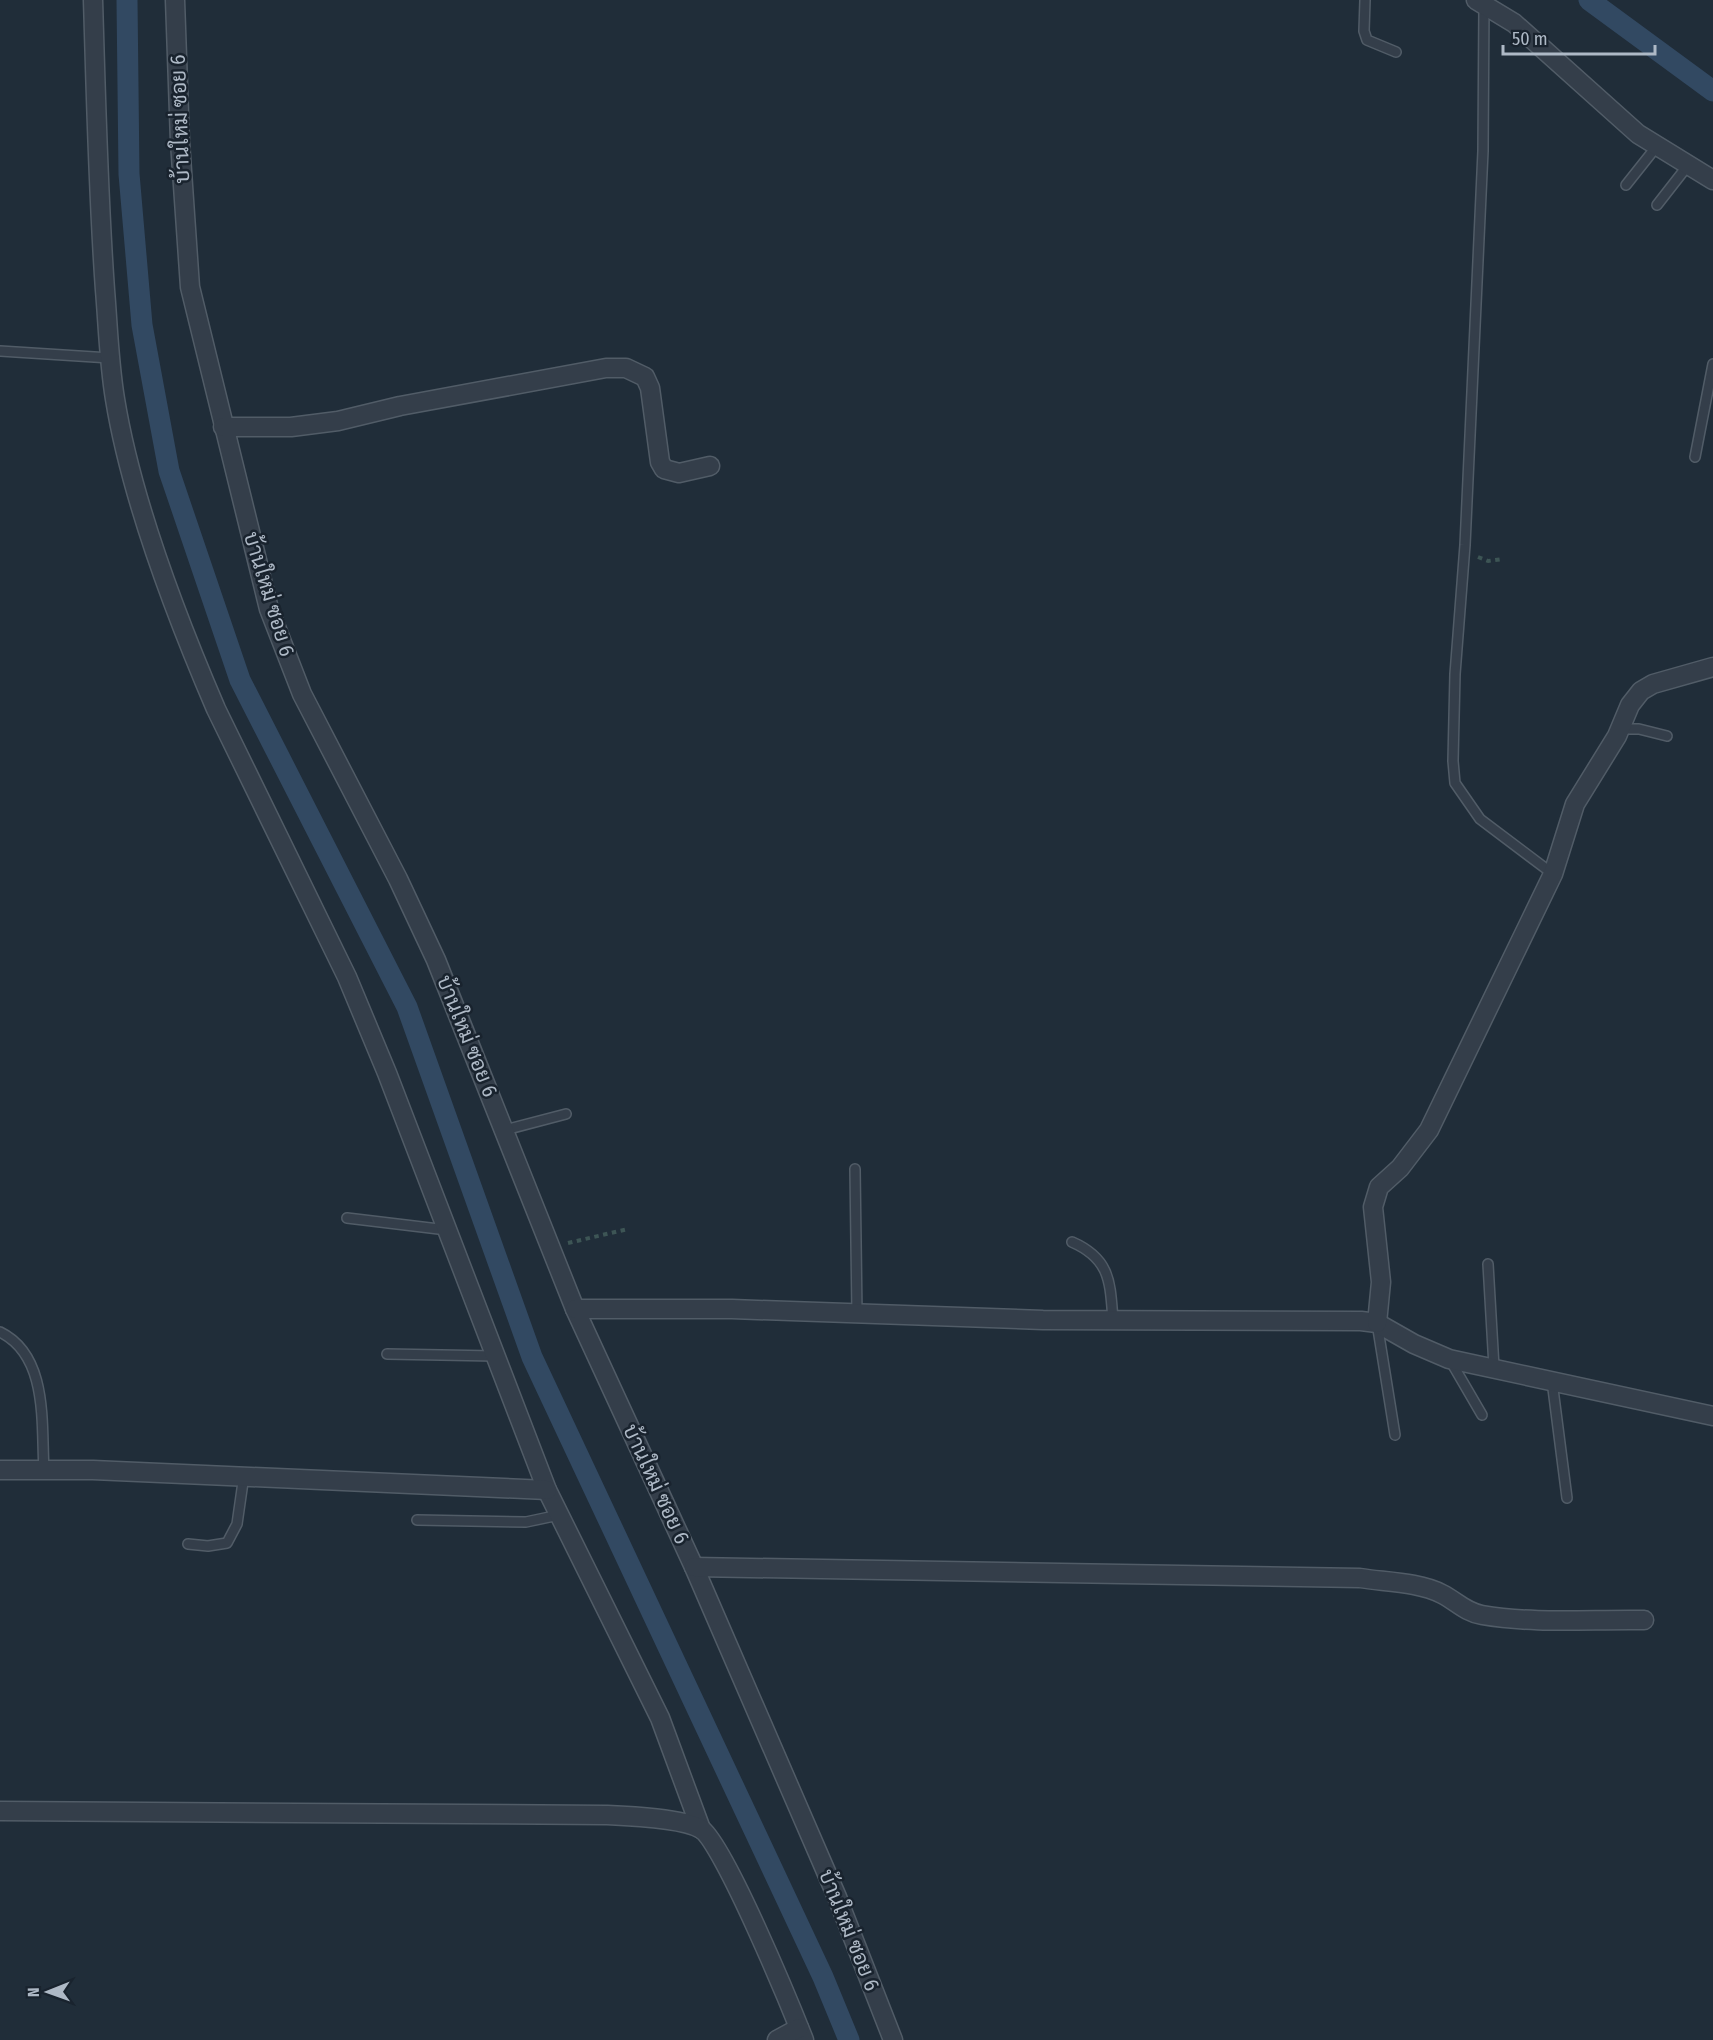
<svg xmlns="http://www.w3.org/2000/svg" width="1713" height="2040" font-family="'Fira Sans Condensed',Sarabun,sans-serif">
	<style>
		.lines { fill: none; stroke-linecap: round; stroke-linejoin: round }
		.canal { stroke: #324962; stroke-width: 21 }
		.service-casing { stroke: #515c67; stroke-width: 12 }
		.minor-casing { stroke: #515c67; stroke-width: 21 }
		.path { stroke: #3d5555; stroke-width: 4; stroke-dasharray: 4.5 4.5; stroke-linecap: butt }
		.service { stroke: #343e4a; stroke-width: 9 }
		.minor { stroke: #343e4a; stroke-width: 18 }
		.labels { text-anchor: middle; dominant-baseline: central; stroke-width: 5; stroke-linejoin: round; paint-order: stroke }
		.street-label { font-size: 21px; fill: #aeb9c6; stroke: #19232e }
	</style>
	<rect width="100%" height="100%" fill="#202d39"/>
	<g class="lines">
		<g class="canal">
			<path d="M127 0 129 174 142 325 169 471 240 680 407 1007 532 1357 823 1977 849 2040"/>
			<path d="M1589 0 1713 91"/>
		</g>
		<defs>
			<g id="service">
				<path d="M1365 0 1364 31 1367 40 1396 52"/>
				<path d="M1484 5 1483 151 1465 545 1455 674 1453 761 1455 783 1480 819 1553 874"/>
				<path d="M1626 185 1657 146"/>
				<path d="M1657 205 1689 164"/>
				<path d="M0 351 110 358"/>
				<path d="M1695 457 1713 364"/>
				<path d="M1620 729H1639L1667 736"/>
				<path d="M505 1130 566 1114"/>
				<path d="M855 1169 857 1314"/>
				<path d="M347 1218 447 1230"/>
				<path d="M1072 1242C1111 1259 1110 1283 1113 1320"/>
				<path d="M1488 1264 1494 1367"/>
				<path d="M1377 1323 1395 1435"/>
				<path d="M0 1332C49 1356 41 1425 44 1470"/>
				<path d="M387 1354 495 1356"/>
				<path d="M1450 1360 1482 1415"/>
				<path d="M1552 1381 1567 1498"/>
				<path d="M417 1520 526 1522 559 1515"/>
				<path d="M188 1544 208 1546 227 1543 237 1524 244 1475"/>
			</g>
			<g id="minor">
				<path d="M93 0C96 97 98 193 105 290 108 326 109 363 115 399 131 498 176 616 216 709L347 977 387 1073 547 1490 660 1718 701 1829"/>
				<path d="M175 0 180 142 190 287 269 609 302 694 398 879 436 960 575 1309 694 1567 837 1897 893 2040"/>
				<path d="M1476 0 1514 23 1638 134 1713 180"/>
				<path d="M223 427H291L338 421 400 406 606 368H626L645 377 650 388 660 462 664 469 679 473 710 466"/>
				<path d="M575 1309H732L1043 1320 1361 1321 1377 1323 1414 1344 1449 1359 1713 1416"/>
				<path d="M1377 1323 1381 1282 1373 1207 1379 1187 1400 1168 1429 1130 1553 874 1575 804 1617 736 1630 705 1641 691 1653 684 1713 667"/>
				<path d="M0 1470H93L547 1490"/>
				<path d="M694 1567 1360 1578C1385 1582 1419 1582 1442 1594 1456 1601 1465 1612 1482 1615 1534 1624 1591 1619 1644 1620"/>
				<path d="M0 1811 605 1815C628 1816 682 1818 701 1829 723 1842 791 2007 804 2040"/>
				<path d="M777 2040 799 2028"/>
			</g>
		</defs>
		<use href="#service" class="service-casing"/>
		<use href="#minor" class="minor-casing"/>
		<g class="path">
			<path d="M1478 557 1488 561 1503 559"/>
			<path d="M568 1243 628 1229"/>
		</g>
		<use href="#service" class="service"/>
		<use href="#minor" class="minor"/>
	</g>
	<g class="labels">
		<g class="street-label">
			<text transform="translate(180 119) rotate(-92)">บ้านใหม่ ซอย 6</text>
			<text transform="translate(269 594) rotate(73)">บ้านใหม่ ซอย 6</text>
			<text transform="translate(467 1036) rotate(68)">บ้านใหม่ ซอย 6</text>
			<text transform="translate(656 1484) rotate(65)">บ้านใหม่ ซอย 6</text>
			<text transform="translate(849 1930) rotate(68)">บ้านใหม่ ซอย 6</text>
		</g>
	</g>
	<g transform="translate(48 1992) rotate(269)" stroke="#19232e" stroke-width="4.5" paint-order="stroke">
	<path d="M0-4.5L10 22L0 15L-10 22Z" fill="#aeb9c6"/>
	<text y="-9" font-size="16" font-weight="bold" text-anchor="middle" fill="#aeb9c6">N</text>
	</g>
	<path d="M1503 45v9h152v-9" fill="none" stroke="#aeb9c6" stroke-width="3"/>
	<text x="1512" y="45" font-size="18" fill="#aeb9c6" stroke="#19232e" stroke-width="4.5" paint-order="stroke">50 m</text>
</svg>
